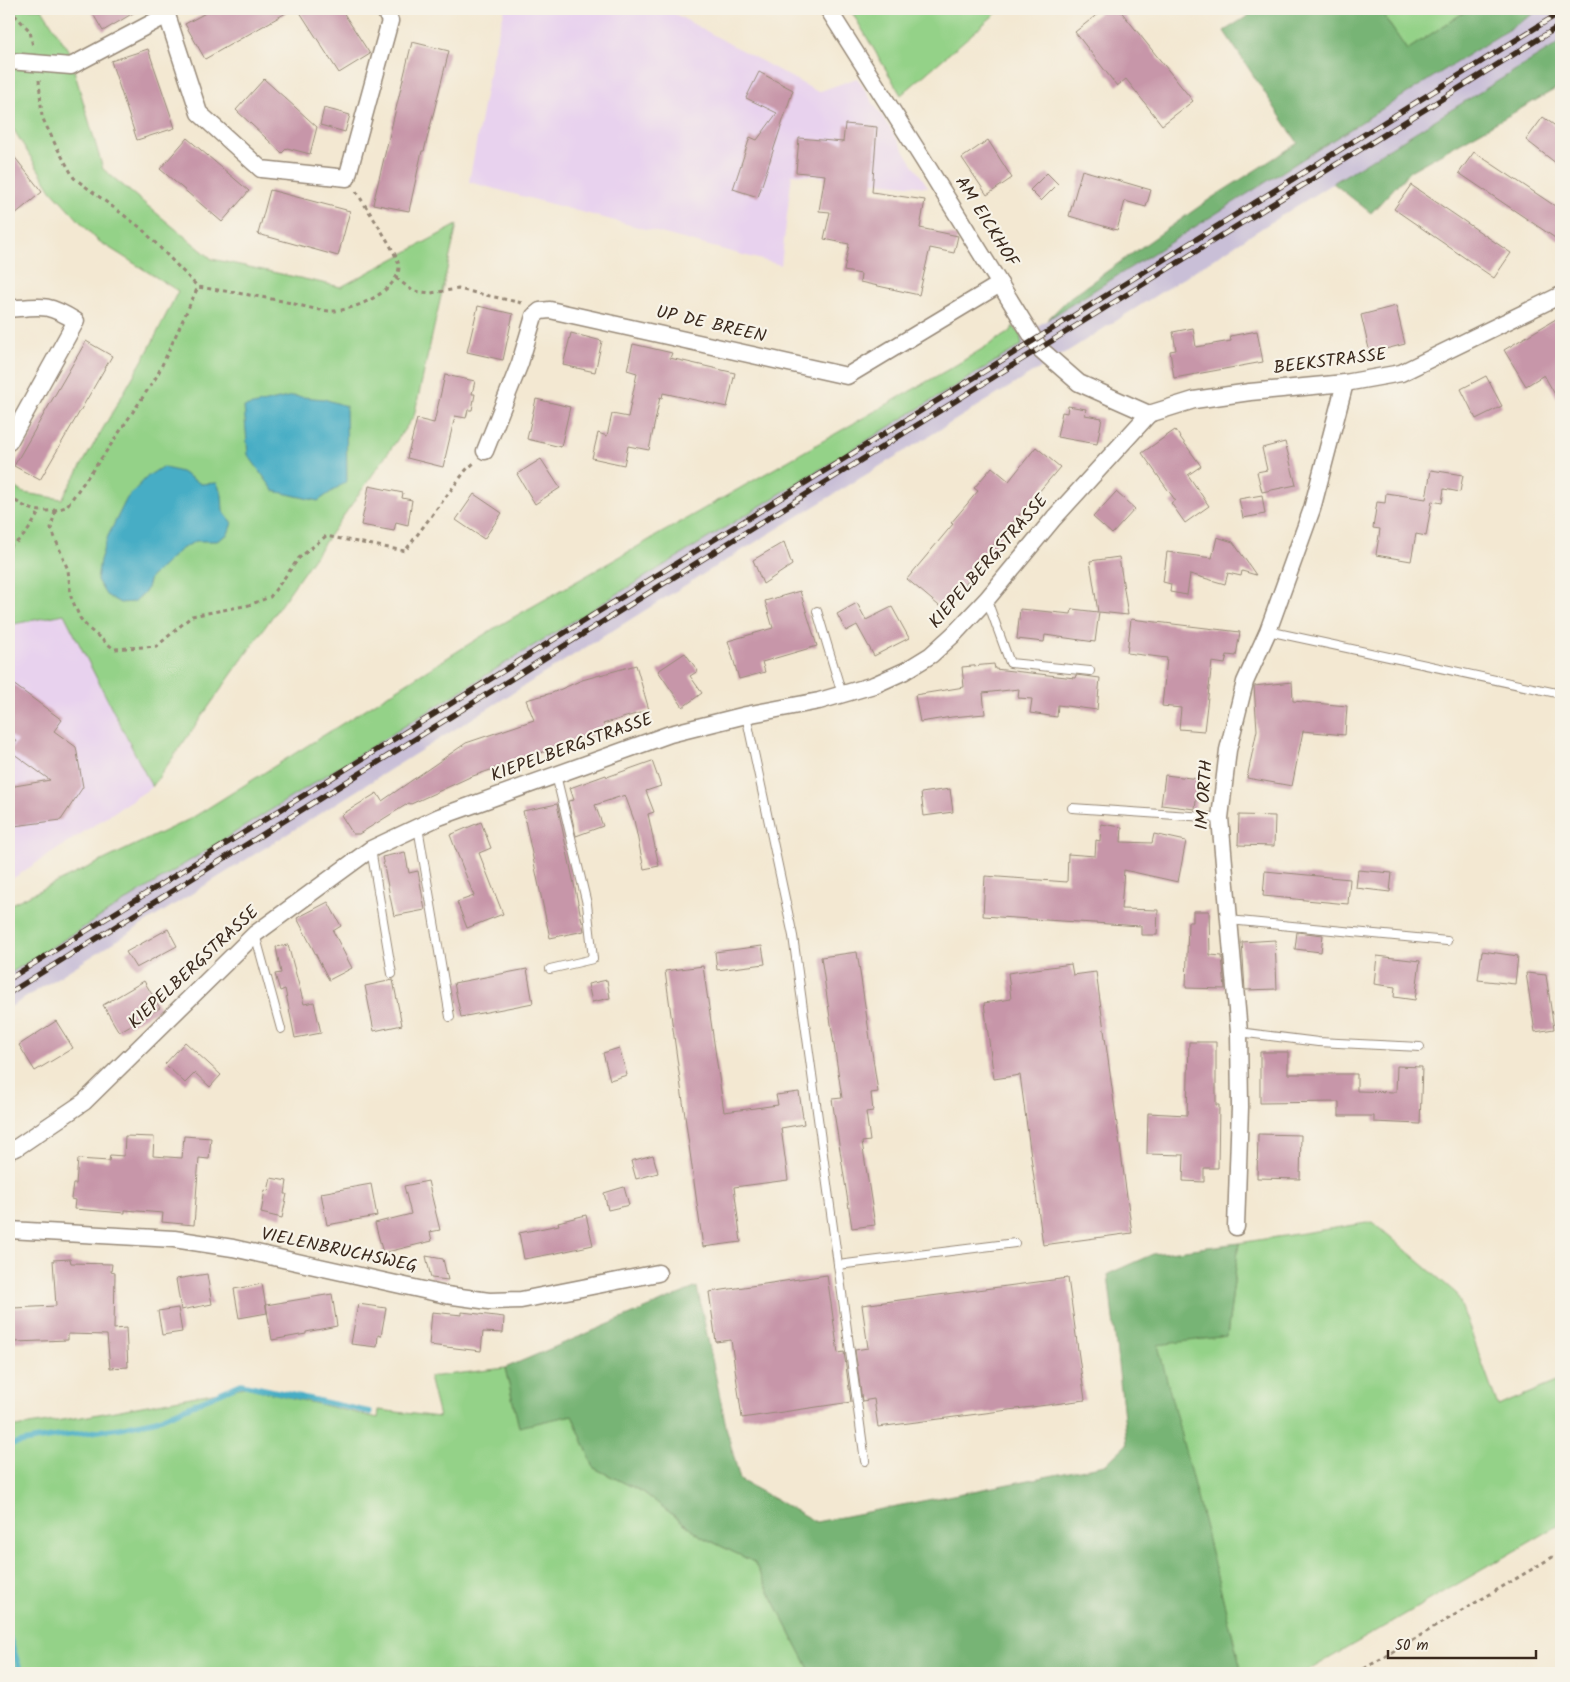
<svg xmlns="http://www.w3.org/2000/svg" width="1570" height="1682" font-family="Kalam,sans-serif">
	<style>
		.built { fill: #e8d2ee }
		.industrial { fill: #c9bfd7 }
		.green { fill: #94d288; stroke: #687e53 }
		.forest { fill: #77b474; stroke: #596f49 }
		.water { fill: #46adc5; stroke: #406c72 }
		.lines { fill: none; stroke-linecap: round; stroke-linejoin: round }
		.stream { stroke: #46adc5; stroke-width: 5.5 }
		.building { fill: #c796a9 }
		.lane-casing { stroke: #978978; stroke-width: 10 }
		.street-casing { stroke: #978978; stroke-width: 19 }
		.path { stroke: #978978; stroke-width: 3; stroke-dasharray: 4 4; stroke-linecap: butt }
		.lane { stroke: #fff; stroke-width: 8 }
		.street { stroke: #fff; stroke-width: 16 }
		.rail-casing { stroke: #3b2a1e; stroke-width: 5.5 }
		.rail { stroke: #f7f3e8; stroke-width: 4; stroke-dasharray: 11; stroke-linecap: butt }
		.labels { text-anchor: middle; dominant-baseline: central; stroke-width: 4.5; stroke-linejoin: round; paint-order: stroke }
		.street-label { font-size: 18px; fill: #3b2a1e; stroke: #f7f3e8 }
	</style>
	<rect width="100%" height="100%" fill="#f7f3e8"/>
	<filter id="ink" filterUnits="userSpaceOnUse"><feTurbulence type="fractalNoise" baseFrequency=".02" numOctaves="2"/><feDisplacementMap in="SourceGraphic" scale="10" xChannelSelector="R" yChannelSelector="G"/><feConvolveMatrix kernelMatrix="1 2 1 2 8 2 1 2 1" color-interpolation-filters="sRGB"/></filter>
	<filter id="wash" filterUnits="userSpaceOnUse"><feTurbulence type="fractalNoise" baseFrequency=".0096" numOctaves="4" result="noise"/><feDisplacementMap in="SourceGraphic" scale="20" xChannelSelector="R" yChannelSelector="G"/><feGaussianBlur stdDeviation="1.12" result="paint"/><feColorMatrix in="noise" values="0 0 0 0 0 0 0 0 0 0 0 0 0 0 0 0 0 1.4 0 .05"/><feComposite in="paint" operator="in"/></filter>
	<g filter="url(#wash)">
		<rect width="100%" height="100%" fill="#f3e8d2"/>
		<g class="built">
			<path d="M505 9H666L818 92 857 78 928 187 792 174 781 265 469 182 493 52Z"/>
			<path d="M64 614 152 787 9 881V625Z"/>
		</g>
		<path class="industrial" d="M1541 9H1561V42L1333 183 1065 353 692 581 9 1008V965L514 648 1047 320Z"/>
		<g class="green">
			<path d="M9 9H42L68 50 103 169 212 259 341 287 457 225 414 416 152 787 64 614 9 625V483L24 493 62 499 149 349 178 291 97 240 51 190 9 122Z"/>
			<path d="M850 9H1001L901 95Z"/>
			<path d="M1379 9H1469L1407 50Z"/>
			<path d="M1013 326 1020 334 1022 345 523 652 9 974V905L192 818 493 629 956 365 1011 331Z"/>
			<path d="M1373 1222 1457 1294 1498 1406 1561 1380V1524L1304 1673H1242L1157 1344 1227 1336 1239 1243Z"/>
			<path d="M505 1368 519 1426 572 1415 594 1468 643 1492 702 1537 754 1562 811 1673H9V1428L88 1416 245 1387 378 1418 379 1410 439 1417 429 1377Z"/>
		</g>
		<g class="forest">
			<path d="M1259 9H1379L1407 50 1469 9H1541L1047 320 1069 298 1210 199 1298 143 1224 31Z"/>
			<path d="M1561 42V86L1410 171 1371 213 1333 183Z"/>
			<path d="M1239 1243 1227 1336 1158 1345 1242 1673H811L754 1562 702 1537 643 1492 594 1468 572 1415 519 1427 505 1368 697 1287 727 1431 740 1480 816 1522 1105 1465 1127 1444 1108 1274 1153 1254Z"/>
		</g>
		<g class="water">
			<path d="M292 396 324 399 346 406 347 481 318 501 274 491 248 455 244 407Z"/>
			<path d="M162 467 181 472 201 484 217 483 222 495 223 511 232 523 228 534 217 541H196L180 550 150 578 146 591 134 602 120 603 106 595 97 580 100 560 108 536 127 498 148 476Z"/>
		</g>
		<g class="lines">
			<g class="stream">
				<path d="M9 1445 39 1439 120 1428 157 1420 241 1384 370 1412"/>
				<path d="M9 1636 21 1673"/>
			</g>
		</g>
		<g id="blocks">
			<g class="building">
				<path d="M90 9H140L103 31Z"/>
				<path d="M213 9H293L205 59 185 24Z"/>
				<path d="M298 9H341L370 54 339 73Z"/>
				<path d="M1104 9H1119L1193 101 1162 125 1126 79 1117 86 1075 32Z"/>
				<path d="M412 42 449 51 424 151H422L409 211 373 204Z"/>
				<path d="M148 49 175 128 137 140 111 61Z"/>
				<path d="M759 72 793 90 758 197 733 189 750 137 757 140 777 113 746 98Z"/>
				<path d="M264 79 317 127 310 154 287 148 282 153 236 110Z"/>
				<path d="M324 108 350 115 345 132 320 125Z"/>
				<path d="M1543 117 1561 130V167L1526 140Z"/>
				<path d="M845 124 877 127 872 192 925 200 920 228 958 236 954 253 930 248 919 295 860 282 861 274 844 271 849 244 824 239 830 212 819 211 825 175 796 172 799 138 843 142Z"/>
				<path d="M187 138 249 191 222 222 160 169Z"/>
				<path d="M988 140 1012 178 987 195 962 158Z"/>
				<path d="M9 150 42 192 9 219Z"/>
				<path d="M1474 152 1561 210V242L1459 173Z"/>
				<path d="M1082 170 1151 190 1146 207 1125 201 1117 230 1069 216Z"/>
				<path d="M1047 173 1058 184 1041 201 1030 190Z"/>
				<path d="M1411 185 1511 253 1494 278 1394 209Z"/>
				<path d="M270 190 350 211 338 256 258 234Z"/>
				<path d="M478 306 513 314 503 360 467 352Z"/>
				<path d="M1396 306 1405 344 1370 353 1361 315Z"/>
				<path d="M1561 316V405L1544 375 1526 386 1504 350Z"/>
				<path d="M1193 328 1196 347 1231 341 1230 336 1257 331 1263 362 1174 378 1170 351 1176 350 1173 332Z"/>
				<path d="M571 333 602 341 595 372 563 365Z"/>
				<path d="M86 341 112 356 40 480 14 466Z"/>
				<path d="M633 344 672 353 670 358 735 373 727 407 663 393 662 398 660 397 649 450 628 446 624 465 592 458 598 433 607 436 612 414 628 417 637 373 627 370Z"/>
				<path d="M445 375 475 381 472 394H475L472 410H468L466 418 455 416 443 467 407 458 417 419 434 423Z"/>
				<path d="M1486 376 1502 406 1476 419 1461 389Z"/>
				<path d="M536 399 570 407 561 447 527 439Z"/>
				<path d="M1068 406 1086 409 1085 415 1102 418 1097 444 1057 437 1062 412 1067 413Z"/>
				<path d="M1175 430 1201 466 1188 475 1209 506 1185 523 1171 503 1175 500 1142 453Z"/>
				<path d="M1285 442 1296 485 1262 492 1257 472 1267 470 1262 448Z"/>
				<path d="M1036 447 1060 467 977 565 980 567 944 610 907 579 953 524 951 523 978 491 974 488 992 467 1009 481Z"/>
				<path d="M541 459 560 488 535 504 517 474Z"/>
				<path d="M1431 470 1463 475 1460 492 1444 489 1442 503 1432 501 1426 536 1416 534 1411 561 1376 555 1380 529 1373 528 1377 502 1385 503 1386 493 1426 499Z"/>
				<path d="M369 486 403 493 402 498 412 500 408 525 396 522 394 531 361 525Z"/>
				<path d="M1116 492 1135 509 1112 534 1093 517Z"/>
				<path d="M474 494 502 513 484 539 456 520Z"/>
				<path d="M1262 495 1265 514 1243 518 1239 499Z"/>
				<path d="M1217 537 1233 542 1256 575 1242 571 1241 576 1228 573 1225 584 1190 574 1187 595 1170 592 1171 584 1163 582 1167 552 1212 558Z"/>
				<path d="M784 542 792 565 763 584 753 560Z"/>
				<path d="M1119 557 1128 615 1099 612 1095 642 1045 635 1044 642 1017 639 1020 609 1071 614 1072 609 1098 612 1090 561Z"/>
				<path d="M800 591 817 646 762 662 765 672 739 679 728 641 773 628 765 601Z"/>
				<path d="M857 603 866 620 892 607 909 638 874 656 857 625 846 631 837 614Z"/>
				<path d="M1131 619 1240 632 1236 656 1227 655 1225 664 1212 662 1204 731 1179 729 1181 708 1162 706 1167 658 1127 653Z"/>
				<path d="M685 653 698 671 690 676 702 693 683 707 658 671Z"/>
				<path d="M994 664 995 669 1075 678 1076 675 1100 678 1097 710 1058 705 1057 717 1030 713 1032 699 1018 698 1019 689 983 693 985 714 952 717 920 722 915 695 964 687 962 667Z"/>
				<path d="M636 665 649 710 603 724 607 730 470 777 411 804 409 803 359 834H353L341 815 377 793 382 801 466 743 534 720 526 700 552 693 582 680Z"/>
				<path d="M9 681 62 720 54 731 76 747 83 787 61 820 14 826 9 787 50 780 10 751 17 741 9 735Z"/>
				<path d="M1292 682 1293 701 1347 706 1345 735 1303 731 1292 786 1247 778 1257 730 1254 686Z"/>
				<path d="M652 761 661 786 646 791 654 812 648 814 659 866 644 869 634 820 625 795 595 805 603 826 576 836 568 801 574 800 570 788 606 775 607 777Z"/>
				<path d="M1165 775 1199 779 1195 809 1161 805Z"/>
				<path d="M950 789 953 812 924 816 921 793Z"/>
				<path d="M557 804 584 931 550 938 523 811Z"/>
				<path d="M1239 815 1275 816 1274 846 1238 845Z"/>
				<path d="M481 822 491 848 479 853 503 914 467 928 457 902 474 896 450 835Z"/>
				<path d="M1101 824 1122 827 1121 842 1152 843 1154 834 1186 841 1178 882 1124 870 1121 909 1158 910 1157 935H1141V926L983 916 985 876 1067 882 1068 854 1095 856 1096 840 1100 841Z"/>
				<path d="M405 852 409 873 418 871 425 910 394 916 382 857Z"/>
				<path d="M1358 870 1392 873 1390 892 1356 888Z"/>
				<path d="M1265 871 1350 879 1348 904 1263 896Z"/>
				<path d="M328 902 341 926 333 931 352 968 329 980 297 918Z"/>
				<path d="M1193 911H1209L1210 955 1222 956 1225 989 1186 988 1188 922H1193Z"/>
				<path d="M168 929 177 946 136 968 126 952Z"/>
				<path d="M1297 932 1323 935 1321 952 1295 949Z"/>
				<path d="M1275 940 1277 989 1245 990 1242 942Z"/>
				<path d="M288 945 304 1004 314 1002 321 1033 295 1038 285 989 280 991 275 974 281 973 276 947Z"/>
				<path d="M762 946 765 964 717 970 715 952Z"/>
				<path d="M1482 951 1518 956 1515 984 1478 980Z"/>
				<path d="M857 952 878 1092 871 1093 873 1111 866 1112 870 1141 862 1142 875 1225 852 1228 832 1099 842 1098 821 957Z"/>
				<path d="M1377 956 1420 961 1415 1000 1394 997 1395 987 1374 984Z"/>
				<path d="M1071 964 1073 975 1096 972 1132 1233 1043 1245 1020 1075 994 1079 984 1003 1011 999 1008 973Z"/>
				<path d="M703 966 724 1112 778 1105 776 1095 799 1092 804 1124 781 1128 788 1180 734 1187 741 1242 703 1247 665 971Z"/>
				<path d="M527 969 533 1003 461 1017 454 983Z"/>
				<path d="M1526 973 1546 975 1554 1029 1535 1032Z"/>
				<path d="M393 980 402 1025 374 1031 365 986Z"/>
				<path d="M607 980 610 998 592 1002 588 984Z"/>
				<path d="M144 981 160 1008 119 1032 103 1005Z"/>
				<path d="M56 1021 73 1048 35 1071 19 1045Z"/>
				<path d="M185 1042 221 1075 210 1087 195 1073 185 1083 165 1064Z"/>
				<path d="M1189 1042H1216V1105H1219L1218 1168H1204V1182L1183 1181 1184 1155 1147 1154 1148 1113 1187 1115Z"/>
				<path d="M619 1048 627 1075 610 1080 603 1053Z"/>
				<path d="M1260 1052H1288V1074H1357V1091L1396 1092 1397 1066 1422 1067 1420 1124 1374 1122V1116H1339V1102L1260 1103Z"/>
				<path d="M1258 1134 1301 1135 1300 1179 1257 1178Z"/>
				<path d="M125 1136 154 1137 153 1156 182 1158 184 1136 211 1138 209 1159 199 1158 194 1225 162 1222 163 1213 125 1210V1213L74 1209 75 1200 71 1199 73 1184H76L78 1159 109 1161 110 1155 124 1156Z"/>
				<path d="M653 1155 658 1173 636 1179 631 1161Z"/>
				<path d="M271 1178 287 1181 285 1194H287L282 1218 261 1213 265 1190 268 1191Z"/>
				<path d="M428 1181 440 1230 430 1232 432 1241 383 1253 375 1223 411 1214 404 1186Z"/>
				<path d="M371 1184 377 1216 327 1225 321 1193Z"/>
				<path d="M624 1187 629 1205 608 1210 604 1193Z"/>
				<path d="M586 1215 593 1245 557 1253 524 1259 519 1233 559 1225 558 1222Z"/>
				<path d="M426 1256 443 1259 448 1280 431 1278Z"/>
				<path d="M70 1259 71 1263 112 1264 111 1272 115 1273 114 1329 126 1328 128 1367 110 1368 107 1335 68 1334V1340L15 1342 13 1308 56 1306 53 1260Z"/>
				<path d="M207 1274 212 1304 181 1310 176 1279Z"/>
				<path d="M827 1275 838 1353 844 1352 851 1402 742 1418 731 1340 716 1342 709 1292Z"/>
				<path d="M1068 1278 1085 1400 878 1427 874 1399 862 1401 855 1350 868 1348 862 1305Z"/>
				<path d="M262 1284 267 1313 239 1318 234 1289Z"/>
				<path d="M332 1294 337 1326 306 1332V1334L272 1340 266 1305Z"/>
				<path d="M358 1304 386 1308 381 1336 378 1335 377 1347 351 1344Z"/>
				<path d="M178 1308 182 1332 162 1335 158 1311Z"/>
				<path d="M432 1312 462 1315V1312L504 1317 503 1333 483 1332 481 1351 429 1345Z"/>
			</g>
		</g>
	</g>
	<g filter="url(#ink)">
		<use href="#blocks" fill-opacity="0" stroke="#978978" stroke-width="1"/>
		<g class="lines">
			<defs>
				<g id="lane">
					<path d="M987 600 1010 663 1090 671"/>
					<path d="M817 611 842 694"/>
					<path d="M1268 631 1561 694"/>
					<path d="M746 715 793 936 865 1461"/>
					<path d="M1072 808 1220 818"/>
					<path d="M418 827 450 1017"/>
					<path d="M371 849 392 974"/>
					<path d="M1229 920 1447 941"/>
					<path d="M255 934 281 1029"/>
					<path d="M550 969 593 959 587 904 556 775"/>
					<path d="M1239 1032 1318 1042 1420 1047"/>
					<path d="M838 1265 1015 1243"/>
				</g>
				<g id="street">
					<path d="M168 9 167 15 199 113 261 169 347 178 390 21 384 9"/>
					<path d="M828 9 924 161 1040 349 1079 383 1149 414"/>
					<path d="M9 61 71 66 167 15"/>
					<path d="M9 309C42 306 47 303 76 321L9 442"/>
					<path d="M1149 414 1194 400 1250 392 1345 383 1401 373 1561 295"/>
					<path d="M485 451 520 363 534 316 540 311 550 310 847 376 1000 284"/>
					<path d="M9 1150 16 1148 84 1102 255 934 371 849 439 817 670 734 746 715 819 701 874 685 905 671 931 655 954 634 987 599 1054 518 1149 414"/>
					<path d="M1236 1227 1240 1107 1239 1032 1220 818 1228 750 1245 682 1268 631 1312 509 1345 383"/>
					<path d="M9 1230 174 1239 233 1248 446 1295 489 1301 521 1300 658 1273"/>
				</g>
			</defs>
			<use href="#lane" class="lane-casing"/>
			<use href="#street" class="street-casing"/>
			<g class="path">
				<path d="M9 9 30 31 33 47"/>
				<path d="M39 80 42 117 56 146 74 178 141 228 198 287"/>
				<path d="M396 278 413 291 431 293 458 289 522 303"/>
				<path d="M9 496C28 511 42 515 66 507L108 449 157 376 198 287C225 291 251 295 277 300 294 303 313 310 330 311 351 312 398 292 399 267 399 254 364 205 356 191"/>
				<path d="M55 511 51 528 68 570 71 597 80 618 89 629 114 649 157 646 192 616 249 605 270 597 299 558 326 536 405 551 466 470 474 463"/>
				<path d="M9 546C23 541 32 525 39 512"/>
				<path d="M9 754H13"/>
				<path d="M1357 1673 1561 1552"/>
			</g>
			<use href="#lane" class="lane"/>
			<use href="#street" class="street"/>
			<defs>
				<g id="rail">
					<path d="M9 979 1561 12"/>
					<path d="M9 993 1021 360 1561 25"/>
				</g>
			</defs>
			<use href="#rail" class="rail-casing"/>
			<use href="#rail" class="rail"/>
		</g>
	</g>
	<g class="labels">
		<g class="street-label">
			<text transform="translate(986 222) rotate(58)">AM EICKHOF</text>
			<text transform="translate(711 325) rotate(13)">UP DE BREEN</text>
			<text transform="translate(1330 362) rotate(-7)">BEEKSTRASSE</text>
			<text transform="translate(989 562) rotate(-49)">KIEPELBERGSTRASSE</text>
			<text transform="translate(572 748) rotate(-20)">KIEPELBERGSTRASSE</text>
			<text transform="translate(1205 795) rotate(-86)">IM ORTH</text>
			<text transform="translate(194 968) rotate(-43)">KIEPELBERGSTRASSE</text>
			<text transform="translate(339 1251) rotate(12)">VIELENBRUCHSWEG</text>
		</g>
	</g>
	<rect width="1570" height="1682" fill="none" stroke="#f7f3e8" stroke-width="30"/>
	<path d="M1388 1650v8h148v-8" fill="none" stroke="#3b2a1e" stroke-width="2.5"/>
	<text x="1395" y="1650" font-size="15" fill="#3b2a1e" stroke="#f7f3e8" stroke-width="4" paint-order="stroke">50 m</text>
</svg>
